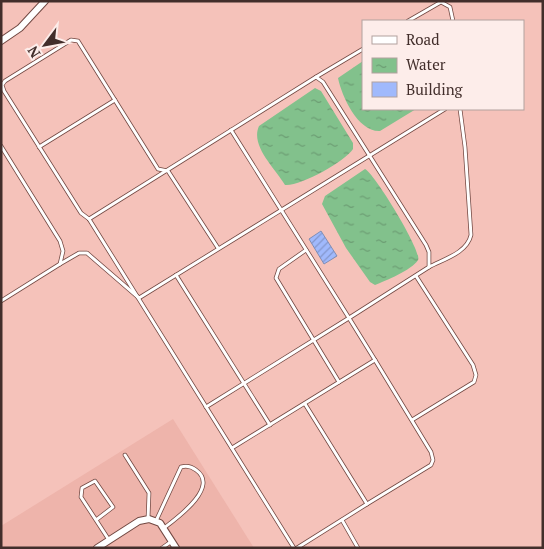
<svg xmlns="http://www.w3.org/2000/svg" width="544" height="549" font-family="'PT Serif',serif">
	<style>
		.built { fill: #eeb4ab }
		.water { fill: url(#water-ripples) }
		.building { fill: url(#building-hatch); stroke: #808eb5 }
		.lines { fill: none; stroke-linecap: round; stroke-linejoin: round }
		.lane-casing { stroke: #724842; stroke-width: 4.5 }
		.street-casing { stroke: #724842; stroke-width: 8 }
		.lane { stroke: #fff; stroke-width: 3 }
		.street { stroke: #fff; stroke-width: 6 }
	</style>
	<defs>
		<pattern id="water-ripples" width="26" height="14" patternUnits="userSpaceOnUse" patternTransform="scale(1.25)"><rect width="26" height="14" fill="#82c18c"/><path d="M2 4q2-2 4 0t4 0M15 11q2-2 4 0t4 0" fill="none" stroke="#6c9d73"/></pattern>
		<pattern id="building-hatch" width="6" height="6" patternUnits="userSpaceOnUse" patternTransform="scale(1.25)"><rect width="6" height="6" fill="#a0b9fc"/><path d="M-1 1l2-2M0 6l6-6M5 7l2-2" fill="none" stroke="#8497cc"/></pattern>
	</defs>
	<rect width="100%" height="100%" fill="#f5c2ba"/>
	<path class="built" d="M173 419 254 548H1V526Z"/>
	<g class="water">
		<path d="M363 61V109H416L380 131C358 132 342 97 338 78Z"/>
		<path d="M315 88 321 91 353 143V149C346 161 299 187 285 185 275 168 250 146 259 126Z"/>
		<path d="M365 169C375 174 423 253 418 260 412 270 385 281 375 285L370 282 346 248 322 204 325 196Z"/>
	</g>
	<path class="building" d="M321 231 337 256 324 264 309 239Z"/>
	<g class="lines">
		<defs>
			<g id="lane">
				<path d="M408 21 441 2 450 7 453 21"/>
				<path d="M316 77 363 49"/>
				<path d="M1 146 60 241 63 251 60 264 1 301"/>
				<path d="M39 147 115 100"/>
				<path d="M89 219 316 77 323 82 426 245 429 252V267L349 318 375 360 232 448"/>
				<path d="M218 248 168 171 158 169 78 41 71 40 5 81 2 85 4 91 81 213 89 219 294 548"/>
				<path d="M306 250 279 269 276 278 339 382"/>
				<path d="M60 264 79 253H87L139 298 445 109"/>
				<path d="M429 267C444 259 467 253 471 235L465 147 460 109"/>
				<path d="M176 275 270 425"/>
				<path d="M206 407 349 318 231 130"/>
				<path d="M412 420 474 382 476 375 473 365 416 276"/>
				<path d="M125 455 149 493 148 519"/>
				<path d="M367 504 431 465 433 460 431 452 375 360"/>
				<path d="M96 520 113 507 95 481 82 488 81 497 109 540"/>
				<path d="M342 520 358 548"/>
				<path d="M156 521 181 467C187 465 191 466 196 470 220 487 177 518 164 528"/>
				<path d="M162 548 172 541"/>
				<path d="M297 548 367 504 305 404"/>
			</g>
			<g id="street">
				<path d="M1 41 20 28 45 1"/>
				<path d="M97 548 139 521 149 519 160 523 176 548"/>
			</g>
		</defs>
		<use href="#lane" class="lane-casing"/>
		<use href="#street" class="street-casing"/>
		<use href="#lane" class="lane"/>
		<use href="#street" class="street"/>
	</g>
	<rect width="544" height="549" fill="none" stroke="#422e2b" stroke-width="5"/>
	<rect x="362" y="20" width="162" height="90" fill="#fdedea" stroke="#b2a19e"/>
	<rect x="372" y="36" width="25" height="8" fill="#ffffff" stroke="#b2a19e"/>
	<text x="406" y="45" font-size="15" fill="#422e2b">Road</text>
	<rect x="372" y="58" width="25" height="15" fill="url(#water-ripples)" stroke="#b2a19e"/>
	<text x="406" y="70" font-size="15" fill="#422e2b">Water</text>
	<rect x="372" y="82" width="25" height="15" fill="#a0b9fc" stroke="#b2a19e"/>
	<text x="406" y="95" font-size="15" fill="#422e2b">Building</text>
	<g transform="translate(45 45) rotate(238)" stroke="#fdedea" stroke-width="4" paint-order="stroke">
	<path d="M0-4L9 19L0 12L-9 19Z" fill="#422e2b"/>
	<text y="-8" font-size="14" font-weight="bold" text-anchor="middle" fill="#422e2b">N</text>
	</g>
</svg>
